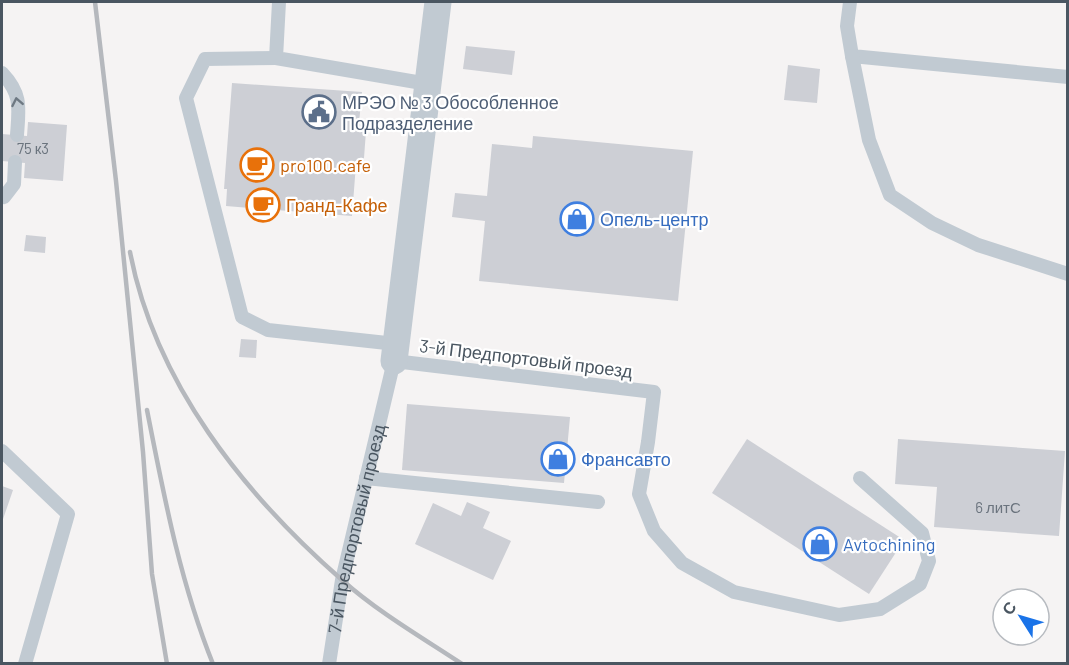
<svg xmlns="http://www.w3.org/2000/svg" width="1069" height="665" font-family="Barlow,sans-serif">
	<style>
		.building { fill: #cdcfd5 }
		.lines { fill: none; stroke-linecap: round; stroke-linejoin: round }
		.lane { stroke: #c1cad2; stroke-width: 14 }
		.street { stroke: #c1cad2; stroke-width: 27 }
		.rail { stroke: #b5b8bd; stroke-width: 4.5 }
		.oneway { stroke: #6e7983 }
		.labels { text-anchor: middle; dominant-baseline: central; stroke-width: 4.5; stroke-linejoin: round; paint-order: stroke }
		.number-label { font-size: 15px; fill: #6b747e }
		.service-label { font-size: 18px; fill: #4e5e75; stroke: #fff; text-anchor: start }
		.food-label { font-size: 18px; fill: #c56008; stroke: #fff; text-anchor: start }
		.shop-label { font-size: 18px; fill: #366cbe; stroke: #fff; text-anchor: start }
		.street-label { font-size: 18px; fill: #4a5661; stroke: #fff }
	</style>
	<rect width="100%" height="100%" fill="#f5f3f3"/>
	<g class="building">
		<path d="M466 46 515 51 512 75 463 69Z"/>
		<path d="M788 65 820 69 817 103 784 100Z"/>
		<path d="M232 83 362 92 359 123 366 131 364 158 356 164 352 216 226 206 227 189H224Z"/>
		<path d="M28 122 67 125 63 181 24 178 25 163 2 161V134L27 136Z"/>
		<path d="M533 136 693 151 678 301 479 281 485 221 452 217 455 193 487 196 492 144 532 148Z"/>
		<path d="M26 235 46 237 45 253 24 251Z"/>
		<path d="M241 339 257 340 256 358 239 357Z"/>
		<path d="M407 404 570 417 564 483 402 470Z"/>
		<path d="M747 439 904 540 869 594 712 493Z"/>
		<path d="M898 439 1065 451 1059 536 934 527 937 487 895 484Z"/>
		<path d="M2 486 13 490 2 522Z"/>
		<path d="M467 502 490 512 483 528 511 541 493 580 415 544 433 503 461 516Z"/>
	</g>
	<g class="lines">
		<g class="lane">
			<path d="M279 2 276 58 428 84"/>
			<path d="M850 2 847 26 852 56 1068 77"/>
			<path d="M852 56 869 140 890 195 932 223 978 245 1068 274"/>
			<path d="M276 58 205 59 186 98 242 317 268 330 396 344"/>
			<path d="M2 73C22 94 19 108 17 135"/>
			<path d="M2 196 4 197 14 184 15 162"/>
			<path d="M2 451 68 514 25 664"/>
			<path d="M366 478 598 502"/>
			<path id="s1" d="M329 664 342 580 394 361 654 392 648 442 639 494 654 531 682 563 734 592 839 615 880 609 920 584 929 561 922 533 860 478"/>
		</g>
		<path class="street" d="M394 361 438 2"/>
		<g class="rail">
			<path d="M95 2 116 181 143 452 152 574 167 664"/>
			<path d="M130 252C155 383 244 494 342 580 378 612 421 637 462 664"/>
			<path d="M147 410C164 496 180 582 213 664"/>
		</g>
	</g>
	<defs><path id="oneway-chevron" d="M-2-3.5L2.5 0L-2 3.5" fill="none" stroke-width="1.6" stroke-linecap="round" stroke-linejoin="round" transform="scale(1.5)"/></defs>
	<use class="oneway" href="#oneway-chevron" transform="translate(17 102) rotate(-101)"/>
	<defs>
		<symbol id="civic-ring" viewBox="-11 -11 22 22"><circle r="9.5" fill="#fff" stroke="#5c6f8a" stroke-width="1.5"/><path d="M-.6-6.5H3V-4.5H.6V-3L4-1V1h2V6H-6V1h2V-1L-.6-3ZM-1.2 2.5V6h2.4V2.5Z" fill="#5c6f8a"/></symbol>
		<symbol id="cafe-ring" viewBox="-11 -11 22 22"><circle r="9.5" fill="#fff" stroke="#e8710a" stroke-width="1.5"/><path d="M-5.5-4.5H6V0H3Q3 3.5 0 3.5H-2.5Q-5.5 3.5-5.5 0ZM3-3.2v2h1.7v-2ZM-6 4.5H4V6H-6Z" fill="#e8710a"/></symbol>
		<symbol id="shop-ring" viewBox="-11 -11 22 22"><circle r="9.5" fill="#fff" stroke="#3f7fe0" stroke-width="1.5"/><path d="M-5-2.5h2.3a2.7 3.5 0 0 1 5.4 0H5L5.5 6h-11ZM-1.5-2.5h3a1.5 2.3 0 0 0-3 0Z" fill="#3f7fe0"/></symbol>
	</defs>
	<g fill-rule="evenodd">
		<use href="#civic-ring" x="300" y="93" width="38" height="38"/>
		<use href="#cafe-ring" x="238" y="146" width="38" height="38"/>
		<use href="#cafe-ring" x="244" y="186" width="38" height="38"/>
		<use href="#shop-ring" x="558" y="200" width="38" height="38"/>
		<use href="#shop-ring" x="539" y="440" width="38" height="38"/>
		<use href="#shop-ring" x="801" y="525" width="38" height="38"/>
	</g>
	<g class="labels">
		<g class="number-label">
			<text x="33" y="148">75 к3</text>
			<text x="998" y="507">6 литС</text>
		</g>
		<g class="service-label">
			<text x="342" y="102">МРЭО № 3 Обособленное<tspan x="342" dy="21">Подразделение</tspan></text>
		</g>
		<g class="food-label">
			<text x="280" y="165">pro100.cafe</text>
			<text x="286" y="205">Гранд-Кафе</text>
		</g>
		<g class="shop-label">
			<text x="600" y="219">Опель-центр</text>
			<text x="581" y="459">Франсавто</text>
			<text x="843" y="544">Avtochining</text>
		</g>
		<g class="street-label">
			<text transform="translate(526 358) rotate(7)">3-й Предпортовый проезд</text>
			<text stroke="none"><textPath href="#s1" startOffset="138">7-й Предпортовый проезд</textPath></text>
		</g>
	</g>
	<rect width="1069" height="665" fill="none" stroke="#4a5661" stroke-width="6"/>
	<g transform="translate(1021 617) rotate(307)"><circle r="28" fill="#ffffff" stroke="#b7bbc0" stroke-width="1.5"/>
	<path d="M0-4.5L10 22L0 15L-10 22Z" fill="#1a73e8"/>
	<text y="-9" font-size="16" font-weight="bold" text-anchor="middle" fill="#4a5661">С</text>
	</g>
</svg>
